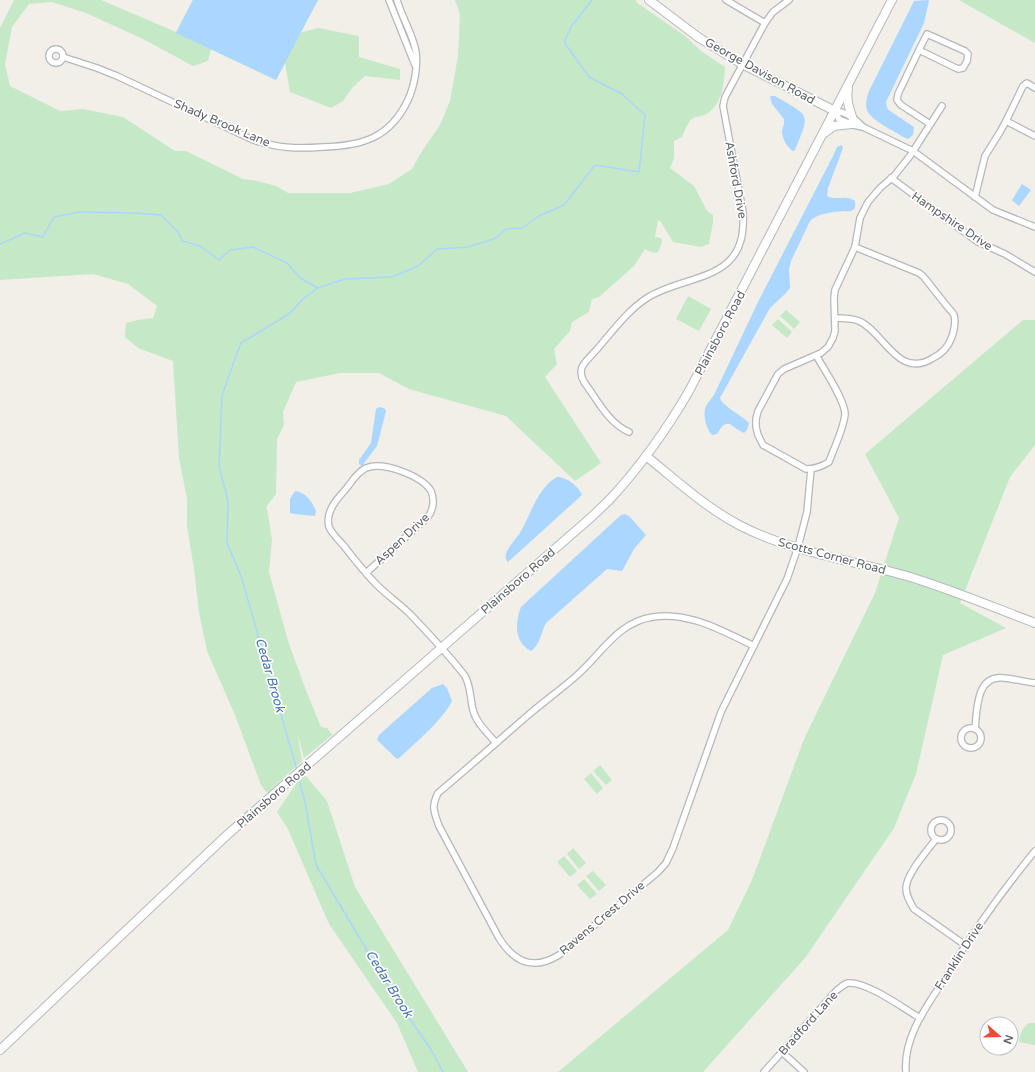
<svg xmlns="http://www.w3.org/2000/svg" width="1035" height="1072" font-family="'Varela Round',sans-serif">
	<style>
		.green { fill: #c5e8c7 }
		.water { fill: #aad6ff }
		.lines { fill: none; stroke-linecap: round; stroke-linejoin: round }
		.stream { stroke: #aad6ff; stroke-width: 1.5 }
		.street-casing { stroke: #b5b7bc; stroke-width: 8 }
		.secondary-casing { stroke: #b6b9bf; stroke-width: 10 }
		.street { stroke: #fff; stroke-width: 5.5 }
		.secondary { stroke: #fff; stroke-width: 8 }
		.labels { text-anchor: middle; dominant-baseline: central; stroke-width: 3.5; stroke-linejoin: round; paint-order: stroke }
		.street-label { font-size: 12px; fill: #5f6268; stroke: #fff }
		.water-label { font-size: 13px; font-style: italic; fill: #4475b3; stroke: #fff }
	</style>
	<rect width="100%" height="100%" fill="#f1efe8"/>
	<g class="green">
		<path d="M14 0H101L176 32 193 0H317L299 33 318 28 359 36V57L400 69V80L365 76 352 88 343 101 331 108 290 92 285 63 276 80 211 49 208 61 193 66 143 39 86 13 52 2 29 4 12 27 5 64 10 86 60 111 83 109 123 117 175 151H186L243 179 257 181 276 186 288 193H350L389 184 412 169 422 151 440 125 450 101 458 56 460 14 455 0H637L636 2 685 36 701 51 725 67C724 83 722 108 704 115 699 117 694 116 690 121 687 124 684 133 682 137L674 141V158L670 168 694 186 707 211 713 215V222L709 244 701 247 673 242 661 222 658 220 655 237 661 238 662 242 658 252C654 254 649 251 645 249L634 266 599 297 592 299 589 312 572 322 570 331 554 349 557 364 545 377 601 463 575 481 506 416 409 389 379 373H340L296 382 283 412 284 425 277 439 276 494 266 507 268 514 272 540 269 572 288 641 305 688 321 727 327 728 332 735 304 758 297 732 302 761 267 793 261 785 235 715 207 651 199 612 194 569 187 526V499L179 458 173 361 138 348 125 337 126 323 138 320 153 318 157 306 128 284 93 274 0 280V28Z"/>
		<path d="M959 0H1035V43Z"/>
		<path d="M688 296 711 309 699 331 676 319Z"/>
		<path d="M786 310 800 322 794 329 780 316Z"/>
		<path d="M778 319 792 332 787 338 772 325Z"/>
		<path d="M1023 320H1035V445L1010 477 960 603 1006 628 943 655 916 774 894 828 805 958 703 1072H558L728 930 752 880 804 739 875 593 899 518 865 454Z"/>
		<path d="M600 765 612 780 606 785 593 771Z"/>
		<path d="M591 773 603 788 597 794 584 779Z"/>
		<path d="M305 775 327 801 355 887 468 1072H418L397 1023 329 924 288 829 277 812 298 781Z"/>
		<path d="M573 848 586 863 579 869 567 854Z"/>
		<path d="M564 856 577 871 570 877 557 862Z"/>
		<path d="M593 871 606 885 599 891 586 876Z"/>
		<path d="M584 879 597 894 590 899 577 885Z"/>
		<path d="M1029 1023H1035V1045L1019 1042C1020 1034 1022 1028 1029 1023Z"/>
	</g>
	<g class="water">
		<path d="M193 0H318L276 80 176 33Z"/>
		<path d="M928 0 929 1 924 23 886 102 887 108 890 111 914 127 913 135 908 139 905 138C896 132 870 120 867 110 865 104 867 97 869 91L914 1Z"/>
		<path d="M771 96H775C810 117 811 112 795 150L793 151C788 149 782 138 782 132 782 128 785 124 784 119L772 104 770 97Z"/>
		<path d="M842 145 843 148 828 188 827 196C836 201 847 194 855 201 855 205 856 208 853 210 850 212 847 211 844 211 833 212 818 213 810 221L791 261 789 269 790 288 786 293 770 308 720 398C722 406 743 416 749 423L747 430 744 433 735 428 730 424C723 423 721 428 717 434L712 435C707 430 703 417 705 409 706 405 711 399 714 395L758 302 833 156 837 147Z"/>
		<path d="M1022 184 1031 190 1019 206 1012 200Z"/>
		<path d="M379 407 384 408 386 411 377 446 362 466 359 464V460L371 443 376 409Z"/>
		<path d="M557 477C567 477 579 487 582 495L508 562C506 560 505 557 506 554 508 547 517 538 521 531 532 512 537 489 557 477Z"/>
		<path d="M295 491C306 492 312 502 316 511L315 516 295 514 290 513V499Z"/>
		<path d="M625 514 629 516 646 535 634 549 622 571 607 569 546 623C541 632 540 645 531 651 514 642 515 623 521 607L621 515Z"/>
		<path d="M443 684 447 688 452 701C442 721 415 743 398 759L396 758 377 740 379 735 432 688Z"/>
	</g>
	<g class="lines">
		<g class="stream">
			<path d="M0 244 25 233 43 237 54 217 80 212 135 213 161 215 179 233 182 241 200 246 219 260 230 250 253 247 287 263 300 278 318 288 345 279 392 277 418 266 437 249 468 247 496 238 506 229 522 228 539 216 564 205 595 165 639 172 645 115 622 94 589 77 564 42 571 27 592 0"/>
			<path d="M297 770 241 576 227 543 228 501 219 466 222 395 241 343 289 314 303 299 318 288"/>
			<path d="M298 776 305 802 316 865 398 1002 430 1048 443 1072"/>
		</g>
		<defs>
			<g id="street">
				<path d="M389 0 415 65"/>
				<path d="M726 0 765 23"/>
				<path d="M927 34 965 51 968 54 967 61 963 68 958 69 919 50Z"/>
				<circle cx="56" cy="56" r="7"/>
				<path d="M919 50 898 94 897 100 901 105 930 124"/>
				<path d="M63 57 97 68 117 76 253 140C280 148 295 149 323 147 362 146 390 138 408 100 414 87 418 67 416 52 413 34 402 18 397 0"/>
				<path d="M1035 88 1027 83 1023 86 1006 121 1035 136"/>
				<path d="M835 111 839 119 853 125 863 127 913 151 993 210 1035 227"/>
				<path d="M835 111C847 112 855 118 863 127"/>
				<path d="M891 178 978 242 1005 254 1035 272"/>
				<path d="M975 197 985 156 1000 132 1006 121"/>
				<path d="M835 318C843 318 851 318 859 321 884 332 898 380 933 358 941 354 948 347 951 339 954 333 956 321 954 315 952 311 948 308 946 305 938 295 931 286 923 276L919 273 855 247"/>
				<path d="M816 355C823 368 845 400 845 414 844 428 834 448 829 462 821 467 815 469 806 469L763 445 758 435 756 427V419L758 411 778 374 784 369 821 353 828 347 833 338 835 331 834 298 835 290 855 247 860 218 868 202 880 188 894 176 910 156 942 106"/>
				<path d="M629 432C608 423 597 399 584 382 581 377 580 373 582 367 586 360 593 354 598 348 612 332 628 310 647 298 669 283 708 280 727 263 742 250 744 231 743 212L723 106 725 97 765 23 773 12 789 0"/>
				<path d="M366 573 428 517C433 510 435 500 431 491 422 476 383 461 366 468 357 472 351 483 345 490 339 497 331 505 329 515 328 519 328 523 329 527 332 534 339 540 344 546 354 559 365 573 377 585 388 596 400 604 411 615 430 635 449 655 465 676 471 687 470 698 473 710 476 723 488 733 496 743"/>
				<path d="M754 646C723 631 688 611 653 617 617 622 601 655 575 677 559 691 542 703 526 717 497 742 468 768 438 793 431 807 434 812 439 826L499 938C514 962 533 971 559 955L658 872 666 863 673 848 721 712 787 579 798 547 807 512 811 469"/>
				<circle cx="971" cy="738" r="10"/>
				<path d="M975 729C977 710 976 674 1004 678 1015 679 1025 682 1035 683"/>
				<circle cx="941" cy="830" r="10"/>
				<path d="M936 839C927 851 907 873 906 888 906 896 910 902 914 909L965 945"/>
				<path d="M782 1052 804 1072"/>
				<path d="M764 1072 837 990C840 988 844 984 848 983 866 981 903 1008 920 1018"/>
				<path d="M906 1072C903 1037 927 1006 945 978 972 933 1002 891 1035 851"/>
			</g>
			<g id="secondary">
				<path d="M649 0 698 37 742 64 835 111"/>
				<path d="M848 88C846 99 849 107 852 117"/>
				<path d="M823 134 834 126 851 124"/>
				<path d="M646 456C676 480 705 507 739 525 791 552 851 560 907 576 950 589 993 607 1035 623"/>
				<path d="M0 1050 227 835 572 534C586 522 600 510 613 496 642 464 667 429 689 391L892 0"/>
			</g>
		</defs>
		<use href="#street" class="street-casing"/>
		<use href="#secondary" class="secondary-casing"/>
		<use href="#street" class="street"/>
		<use href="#secondary" class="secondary"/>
	</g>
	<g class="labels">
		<g class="street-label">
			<text transform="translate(760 71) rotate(29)">George Davison Road</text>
			<text transform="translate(222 123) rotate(23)">Shady Brook Lane</text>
			<text transform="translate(736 180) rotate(80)">Ashford Drive</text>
			<text transform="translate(952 221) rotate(34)">Hampshire Drive</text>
			<text transform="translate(720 333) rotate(-62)">Plainsboro Road</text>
			<text transform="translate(402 539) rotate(-43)">Aspen Drive</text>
			<text transform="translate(832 556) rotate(15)">Scotts Corner Road</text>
			<text transform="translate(518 581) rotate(-41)">Plainsboro Road</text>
			<text transform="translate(274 795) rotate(-41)">Plainsboro Road</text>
			<text transform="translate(602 918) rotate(-40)">Ravens Crest Drive</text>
			<text transform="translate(959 956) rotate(-57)">Franklin Drive</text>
			<text transform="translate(808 1023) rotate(-48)">Bradford Lane</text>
		</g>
		<g class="water-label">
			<text transform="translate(270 675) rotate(74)">Cedar Brook</text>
			<text transform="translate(389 984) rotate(58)">Cedar Brook</text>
		</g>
	</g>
	<g transform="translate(999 1036) rotate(110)"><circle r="19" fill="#ffffff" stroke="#bfc0c3"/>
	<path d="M0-3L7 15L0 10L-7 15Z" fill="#ea4c35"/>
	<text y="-6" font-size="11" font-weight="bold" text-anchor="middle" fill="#5f6268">N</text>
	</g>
</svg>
